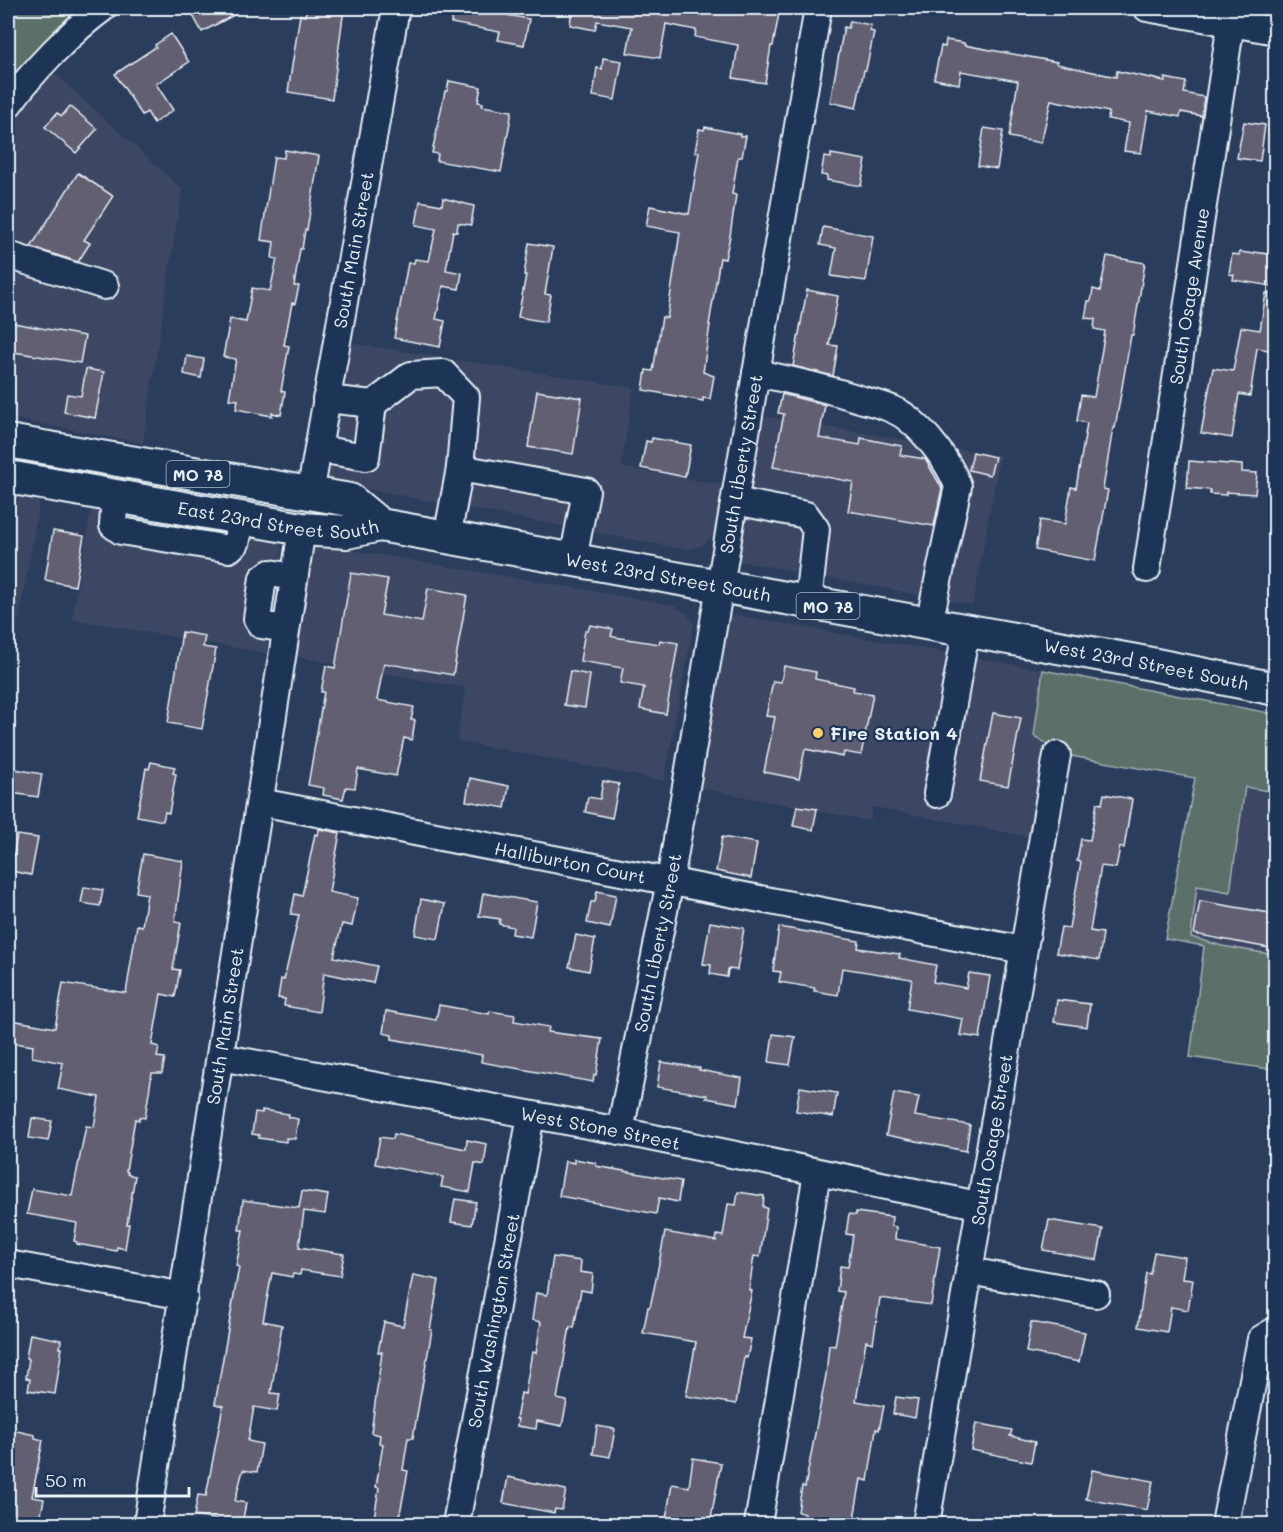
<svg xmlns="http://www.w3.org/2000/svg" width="1283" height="1532" font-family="Mali,sans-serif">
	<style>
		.built { fill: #3c4763 }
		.green { fill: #5c706b; stroke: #a2b0b2; stroke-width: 1.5 }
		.building { fill: #635f72; stroke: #e8f1f8; stroke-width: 1.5 }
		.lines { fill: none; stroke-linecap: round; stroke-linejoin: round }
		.minor-casing { stroke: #e8f1f8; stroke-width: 30 }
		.major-casing { stroke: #e8f1f8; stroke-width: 36 }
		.minor { stroke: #1d3557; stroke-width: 26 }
		.major { stroke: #1d3557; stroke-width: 32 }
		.poi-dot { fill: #ffd166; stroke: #1d3557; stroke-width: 2 }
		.labels { text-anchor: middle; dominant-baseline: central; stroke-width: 4.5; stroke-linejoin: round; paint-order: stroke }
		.shield { fill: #1d3557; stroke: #abb9c8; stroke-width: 1.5 }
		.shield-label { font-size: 16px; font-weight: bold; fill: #e8f1f8 }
		.street-label { font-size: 18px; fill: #e8f1f8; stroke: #1d3557 }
		.poi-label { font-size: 18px; font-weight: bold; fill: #e8f1f8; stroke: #1d3557; text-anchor: start }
	</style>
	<rect width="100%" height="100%" fill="#2b3d5c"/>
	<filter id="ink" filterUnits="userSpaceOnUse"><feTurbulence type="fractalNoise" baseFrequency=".0167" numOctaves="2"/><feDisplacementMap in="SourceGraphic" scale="12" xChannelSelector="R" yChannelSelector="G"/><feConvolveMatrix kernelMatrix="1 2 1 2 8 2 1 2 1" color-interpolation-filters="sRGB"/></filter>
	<g filter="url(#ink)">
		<g class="built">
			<path d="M50 69 182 189 143 443 8 418V123Z"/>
			<path d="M345 342 634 388 621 467 723 485 714 534 705 544 688 550 330 482 323 474Z"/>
			<path d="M757 415 1000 456 973 605 739 561 734 551Z"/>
			<path d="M8 488 41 493 15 641 8 640Z"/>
			<path d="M92 503 277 539 282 549 266 653 72 619Z"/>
			<path d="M315 544 674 605 688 615 694 623 664 781 457 741 465 688 293 656 307 554Z"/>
			<path d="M735 615 1043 670 1034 736 1046 744 1030 837 873 807 870 821 694 787 724 623Z"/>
			<path d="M1245 787 1275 792V955L1222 946 1191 937 1197 885 1230 891Z"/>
		</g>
		<g class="green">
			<path d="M8 8H91L52 37 8 85Z"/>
			<path d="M1043 670 1275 714V792L1245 787 1230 892 1197 886 1191 937 1222 946 1275 955V1070L1190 1057 1204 946 1165 939 1195 778 1065 755 1034 736Z"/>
		</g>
		<g class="building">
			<path d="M189 8H247L202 32Z"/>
			<path d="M307 8H344L332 99 288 92 300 15 305 16Z"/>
			<path d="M453 8H497L496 13 529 19 524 45 498 40 500 32 451 23Z"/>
			<path d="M572 8H780L773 46H771L765 83 733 78 738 45 695 37 696 30 666 24 660 58 627 53 632 27 597 21 595 30 570 25Z"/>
			<path d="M850 21 871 25 870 31 874 32 866 70H864L856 108 830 102 844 27 848 28Z"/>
			<path d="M171 34 189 62 156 84 173 110 154 123 147 112 142 115 115 74 156 47 155 45Z"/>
			<path d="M946 40 964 43V45L1057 62V64L1116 77 1117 71 1165 81V78L1186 82 1184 93 1204 97 1202 116 1181 112 1180 117 1148 111 1141 153 1124 151 1129 123 1108 119 1109 112 1051 100 1041 143 1009 137 1018 81 961 71 959 84 934 79 941 46 945 47Z"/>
			<path d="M603 58 622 61 615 100 593 96 597 68 602 69Z"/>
			<path d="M449 81 481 87 478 102 483 103 482 106 512 111 501 172 437 161 438 154 432 153 445 91H447Z"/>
			<path d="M70 106 97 129 76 153 45 127 57 113 62 116Z"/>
			<path d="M1244 122 1265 125 1260 161 1237 158Z"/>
			<path d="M705 127 740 134V136H746L742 157H738L732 194 736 195 730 236 725 259 720 258 709 325H710L703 372 714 376 710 399 703 398V401L643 390 646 370 653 371 662 317 667 318 680 232 646 226 650 206 689 214 699 152H695L699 129 704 130Z"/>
			<path d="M984 128 1003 131 997 169 978 166Z"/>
			<path d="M285 150 319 156 307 230H305L302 249H300L294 286H299L295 304 292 303 284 345 289 346 281 391 285 392 281 415 272 413V416L236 409 238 400 229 399 236 359 223 357 230 319 246 322 252 288 270 291 277 259 272 258 274 242 261 240 274 157 284 158Z"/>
			<path d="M831 154 866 160 861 186 827 180V176L821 175 824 157 831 158Z"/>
			<path d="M78 173 113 196 84 240 90 243 78 262 31 247Z"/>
			<path d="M443 198 474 206 471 225 458 223 457 232 453 231 446 270 462 273 459 289 443 286 436 319 445 321 440 347 394 338 408 263H414L415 259 429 261 436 229 416 225 420 201 442 205Z"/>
			<path d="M823 227 873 236 866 281 831 276 836 248 820 245Z"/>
			<path d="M529 243 553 247 545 294 551 295 546 322 518 317 526 275H524Z"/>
			<path d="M1240 252 1254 254V252L1275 255 1272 286 1233 280 1234 275 1229 274 1232 254 1239 255Z"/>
			<path d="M1107 256 1145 263 1133 335H1131L1115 428H1113L1103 489 1108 490 1095 561 1035 550 1040 520 1065 524 1071 487 1076 488 1087 423 1077 421 1081 395 1094 397 1105 331 1094 329 1095 319 1085 318 1088 301H1091L1093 289 1100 291Z"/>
			<path d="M807 290 838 296 829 345 838 346 833 376 793 366Z"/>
			<path d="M1266 293 1275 294V351L1257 348 1250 396 1239 394 1232 438 1201 433 1213 368 1233 371 1241 327 1260 330Z"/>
			<path d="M8 322 85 336 80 363 8 351Z"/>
			<path d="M187 356 204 359 201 378 184 374Z"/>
			<path d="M86 369 104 372 95 418 64 412 67 394 81 396Z"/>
			<path d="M537 391 582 398 573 454 528 447Z"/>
			<path d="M782 394 825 405 819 438 860 445 861 438 902 446 900 455 925 459 942 488 934 526 848 511 853 482 773 467 784 414 778 413Z"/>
			<path d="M652 438 691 445 685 477 641 468 646 441 651 442Z"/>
			<path d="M973 452 995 457 990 475 969 470Z"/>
			<path d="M1189 461 1242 465V472L1257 473 1255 494 1226 492V495L1210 494V490L1187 488Z"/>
			<path d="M53 531 84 536 75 586 45 580Z"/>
			<path d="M351 573 388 579 381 615 422 622 428 588 467 595 453 675 384 663 377 700 414 707 411 720H415L412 740 404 738 396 776 358 769 355 788 346 787 343 799 323 795 324 788 308 785 324 692H321L326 666 335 668Z"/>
			<path d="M590 625 613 629 611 636 614 637 659 644 660 640 678 643 666 714 640 709 644 687 620 683 623 668 580 661 585 631H588Z"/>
			<path d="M182 632 205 636 203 647 216 649 202 729 168 723Z"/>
			<path d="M784 666 816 672 815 679 854 687 853 691 873 694 861 755 844 752 843 757 805 749 799 779 764 772 775 717 766 716 773 681 781 682Z"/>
			<path d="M570 671 590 675 585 708 564 705Z"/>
			<path d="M993 713 1021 718 1008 786 980 781Z"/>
			<path d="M151 762 175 767 173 773 176 774 169 813 165 812 163 821 137 816 146 768 149 769Z"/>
			<path d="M15 769 42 774 38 797 11 793Z"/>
			<path d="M470 778 509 786 505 808 466 801Z"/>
			<path d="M603 781 619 784 612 818 585 812 588 797 600 799Z"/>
			<path d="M1104 794 1132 799 1124 848 1120 847 1116 868 1101 866 1090 931 1103 933 1099 960 1056 953 1061 927 1069 928 1081 862 1077 861 1081 839 1090 840 1097 803 1102 804Z"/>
			<path d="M797 806 817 809 813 830 793 826Z"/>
			<path d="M319 829 340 833 329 892 358 898 352 926 342 924 334 957 377 966 373 983 324 973 319 1012 284 1006 285 999 278 998 281 979 284 980 299 915 291 914 295 894 302 896 315 834 318 835Z"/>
			<path d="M17 835 38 838 31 875 11 871Z"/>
			<path d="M722 837 757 843 751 878 716 871Z"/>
			<path d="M143 854 183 861 175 922 181 923 173 969 180 970 175 997 161 994 152 1045 159 1047 157 1057 165 1058 162 1073H152L145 1118 139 1117V1120L135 1119 126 1171 128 1172 127 1174 135 1176 127 1224H129L125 1249 117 1247 116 1251 77 1244V1242L74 1241 77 1223 27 1214 32 1189 72 1196 86 1126 94 1127 99 1097 58 1089 63 1063 32 1057 33 1046 8 1042V1039L11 1020 55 1028 63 983 126 993 137 925 142 926 147 894 136 892Z"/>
			<path d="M84 887 103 890 100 906 81 903Z"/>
			<path d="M597 891 616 895 610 928 587 923 591 902H595Z"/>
			<path d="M483 893 537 902 531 937 512 934 513 927 499 924 500 919 479 916Z"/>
			<path d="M421 899 445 904 438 939 415 935Z"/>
			<path d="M1200 901 1275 914V949L1194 934Z"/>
			<path d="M710 922 744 928 737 970 728 969 727 977 710 974 711 965 703 964Z"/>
			<path d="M779 927 859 941 858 948 900 954 899 958 936 965 933 982 966 988 969 973 990 976 980 1038 960 1035 963 1019 907 1009 912 979 842 968 838 995 814 991 815 988 779 982 781 972 773 971Z"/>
			<path d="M576 935 595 939 589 971 569 967Z"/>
			<path d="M1057 1000 1090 1004 1087 1027 1054 1022Z"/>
			<path d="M439 1005 489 1014 490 1011 515 1015 514 1021 549 1027 548 1032 602 1039 596 1075H594L593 1082 481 1062 482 1055 392 1039V1035L383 1033 386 1011 436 1020Z"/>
			<path d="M773 1034 795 1037 790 1065 769 1062Z"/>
			<path d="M661 1062 700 1068 699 1070 742 1078 738 1104 706 1098 707 1095 657 1087Z"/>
			<path d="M800 1087 837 1093 833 1117 796 1111Z"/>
			<path d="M894 1093 919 1097 915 1116 970 1125 966 1151 886 1135Z"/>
			<path d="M262 1110 289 1114 288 1117 298 1119 295 1139 286 1138V1142L259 1138V1135L252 1134 255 1112 262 1113Z"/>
			<path d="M32 1118 52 1121 48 1141 29 1138Z"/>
			<path d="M394 1134 466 1149 467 1140 487 1144 484 1165 475 1163 470 1192 441 1187 443 1177 375 1164 380 1137 393 1139Z"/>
			<path d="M574 1159 596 1163V1166L681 1181 678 1202 659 1198 656 1214 559 1196 565 1161 574 1163Z"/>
			<path d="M302 1191 328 1195 325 1214 304 1211 299 1247 344 1254 340 1276 301 1270 300 1275 293 1274 292 1277 272 1273 263 1321 282 1325 271 1393 280 1394 277 1411 254 1407 248 1441 262 1444 257 1472 243 1470 235 1501 246 1503 242 1524 194 1516 198 1495 206 1496 223 1406 215 1404 239 1267 236 1266 243 1230H239L243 1200 299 1208Z"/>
			<path d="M738 1192 764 1196 763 1207 767 1208 760 1257 754 1256 749 1290 752 1291 742 1338 751 1339 747 1358 744 1357 736 1404 686 1396 696 1342 643 1333 648 1307H650L655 1284 665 1232 716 1241 717 1235 723 1236 728 1204 736 1205Z"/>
			<path d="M455 1199 476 1202 472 1225 451 1222Z"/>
			<path d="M856 1212 892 1217 891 1226 896 1227 895 1239 940 1247 931 1305 880 1298 873 1343 866 1341 856 1401 884 1406 879 1430 876 1429 868 1481 861 1479 853 1524H803L805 1514 798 1512 802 1486 805 1487 826 1375 829 1345 835 1346 844 1292 837 1291 840 1266 848 1267 853 1235 846 1234 849 1214 856 1215Z"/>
			<path d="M1049 1220 1103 1229 1097 1260 1043 1250Z"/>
			<path d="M1154 1252 1185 1257 1182 1279 1193 1280 1188 1310 1171 1307 1167 1332 1138 1327 1146 1273 1150 1274Z"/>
			<path d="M553 1257 581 1261 580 1272 593 1274 591 1292 581 1290 574 1328 570 1327 557 1399 567 1401 562 1426 537 1421 536 1429 517 1426 518 1419H516L521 1393 525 1394 532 1352 536 1353 541 1322 532 1320 536 1293 547 1295Z"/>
			<path d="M413 1275 439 1280 430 1330H432L413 1438H408L403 1470 408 1471 398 1524H373L379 1488 376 1487 383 1444 379 1443 380 1435 371 1433 382 1352H378L384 1322 403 1326Z"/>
			<path d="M1031 1322 1085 1332 1079 1362 1026 1352Z"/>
			<path d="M30 1334 61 1340 60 1348H62L55 1394 28 1390 30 1379 26 1378 29 1359 26 1358Z"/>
			<path d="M896 1397 918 1400 915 1418 893 1414Z"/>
			<path d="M976 1423 1012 1430 1010 1436 1035 1442 1031 1462 971 1450Z"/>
			<path d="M597 1426 615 1429 610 1457 593 1454Z"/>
			<path d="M8 1429 35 1435V1438L43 1440 32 1497 44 1499 39 1524H8Z"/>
			<path d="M693 1458 721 1463 710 1524H665L672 1484 689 1487Z"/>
			<path d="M1092 1470 1153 1481 1147 1510 1086 1499Z"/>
			<path d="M508 1477 566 1490 562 1510 555 1509 554 1513 503 1503Z"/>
		</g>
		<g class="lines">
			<defs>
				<g id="minor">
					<path d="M1147 8 1276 31"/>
					<path d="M8 105C32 72 70 32 103 8"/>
					<path d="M8 255 105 286"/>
					<path d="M756 373C792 380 828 389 863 400 878 404 894 408 906 417 926 432 949 462 958 486L929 624"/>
					<path d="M373 404 411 375 443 373 466 397 460 468"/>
					<path d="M318 449 366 457 373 404 326 399"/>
					<path d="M115 494 113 525 121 531 229 549 236 543 242 518"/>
					<path id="s1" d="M310 494 396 8"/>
					<path d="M735 501 806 515 816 529 808 602"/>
					<path d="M447 538 460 468 586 491 573 560"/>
					<path id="s2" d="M1147 569 1231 23"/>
					<path d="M286 629 261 625 257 619 263 578 270 573 293 577"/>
					<path d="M937 794 966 631"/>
					<path id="s3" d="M260 802 1023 950"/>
					<path id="s4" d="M220 1057 620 1131 968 1203 979 1209"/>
					<path id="s5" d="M620 1131 670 881 818 8"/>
					<path d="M8 1264 184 1296"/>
					<path d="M969 1271 1096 1294"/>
					<path id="s6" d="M147 1524 302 529"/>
					<path id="s7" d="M456 1524 531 1116"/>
					<path d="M758 1524 817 1173"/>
					<path id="s8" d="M926 1524 1057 755"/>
					<path d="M1225 1524 1261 1339 1276 1330"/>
				</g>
				<g id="major">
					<path d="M8 441 350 500 380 525"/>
					<path id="s9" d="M8 477 302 529 347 532 380 525 1136 661 1276 689"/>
				</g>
			</defs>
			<use href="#minor" class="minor-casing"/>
			<use href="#major" class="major-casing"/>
			<use href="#minor" class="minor"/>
			<use href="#major" class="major"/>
		</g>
	</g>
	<circle class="poi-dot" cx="818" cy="733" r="6"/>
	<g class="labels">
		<g class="shield">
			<rect x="166.5" y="461" width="63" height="26" rx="4.5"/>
			<rect x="796.5" y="593" width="63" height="26" rx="4.5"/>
		</g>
		<g class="shield-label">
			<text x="198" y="474">MO 78</text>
			<text x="828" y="606">MO 78</text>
		</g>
		<g class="street-label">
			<text stroke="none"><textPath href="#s1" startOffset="248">South Main Street</textPath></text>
			<text stroke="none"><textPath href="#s2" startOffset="276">South Osage Avenue</textPath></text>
			<text stroke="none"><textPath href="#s5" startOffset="678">South Liberty Street</textPath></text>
			<text stroke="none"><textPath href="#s9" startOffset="274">East 23rd Street South</textPath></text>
			<text stroke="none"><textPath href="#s9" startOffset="670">West 23rd Street South</textPath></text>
			<text stroke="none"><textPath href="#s9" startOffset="1156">West 23rd Street South</textPath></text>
			<text stroke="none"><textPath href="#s3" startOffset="316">Halliburton Court</textPath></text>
			<text stroke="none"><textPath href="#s5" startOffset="192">South Liberty Street</textPath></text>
			<text stroke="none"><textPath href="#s6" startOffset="504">South Main Street</textPath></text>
			<text stroke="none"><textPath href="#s4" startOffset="387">West Stone Street</textPath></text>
			<text stroke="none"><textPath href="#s8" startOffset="390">South Osage Street</textPath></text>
			<text stroke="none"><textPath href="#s7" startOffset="207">South Washington Street</textPath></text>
		</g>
		<g class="poi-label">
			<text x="830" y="733">Fire Station 4</text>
		</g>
	</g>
	<rect width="1283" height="1532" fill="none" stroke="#1d3557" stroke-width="30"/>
	<rect x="15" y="15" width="1253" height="1502" fill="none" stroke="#e8f1f8" stroke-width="2" filter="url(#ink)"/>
	<path d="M36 1487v9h153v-9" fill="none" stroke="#e8f1f8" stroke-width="3"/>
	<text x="45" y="1487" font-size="18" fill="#e8f1f8" stroke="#1d3557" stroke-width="4.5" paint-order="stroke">50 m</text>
</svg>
